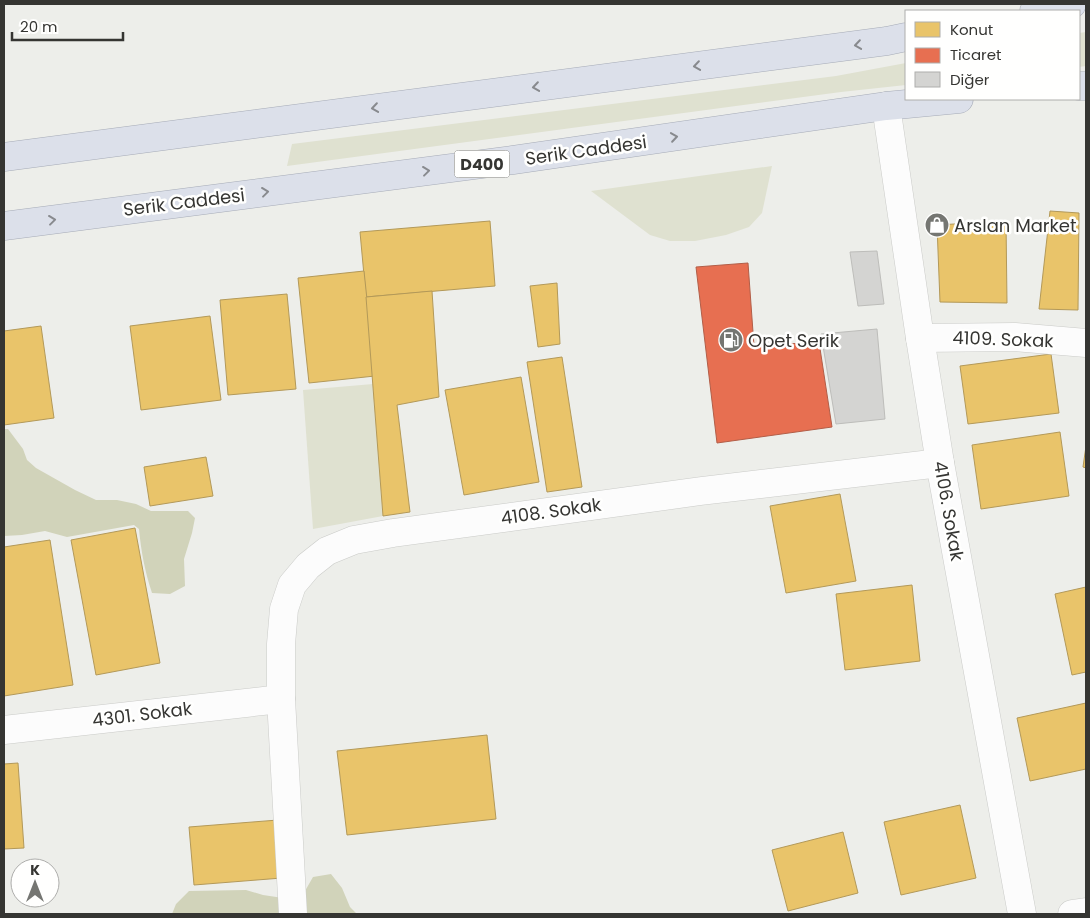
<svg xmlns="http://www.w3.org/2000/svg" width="1090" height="918" font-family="Poppins,sans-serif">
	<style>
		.green { fill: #dfe1d0 }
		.forest { fill: #d1d3ba }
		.homes { fill: #e9c46a; stroke: #b39959 }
		.shops { fill: #e76f51; stroke: #b25e48 }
		.building { fill: #d4d4d2; stroke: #bdbdba }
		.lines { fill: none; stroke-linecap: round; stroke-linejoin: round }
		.minor-casing { stroke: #cacbc8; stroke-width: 29 }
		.trunk-casing { stroke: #a6abb7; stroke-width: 29 }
		.minor { stroke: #fcfcfc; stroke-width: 28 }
		.trunk { stroke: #dce0ea; stroke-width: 28 }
		.oneway { stroke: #888a8e }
		.labels { text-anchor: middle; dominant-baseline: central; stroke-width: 5; stroke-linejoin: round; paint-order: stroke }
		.shield { fill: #fffffe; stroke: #72726f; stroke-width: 1 }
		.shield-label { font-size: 16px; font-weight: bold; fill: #353532 }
		.street-label { font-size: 18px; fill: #353532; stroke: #fffffe }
		.poi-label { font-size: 18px; fill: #353532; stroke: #fffffe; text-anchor: start }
	</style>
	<rect width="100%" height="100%" fill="#edeeea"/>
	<g class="green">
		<path d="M1086 32V66L1079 67V33Z"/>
		<path d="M906 63V85L841 92 287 166 292 144 836 76Z"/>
		<path d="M772 166 762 213 749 227 726 235 695 241H670L650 235 591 191Z"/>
		<path d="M373 384 383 516 313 529 303 390Z"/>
	</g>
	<g class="forest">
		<path d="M4 429H8L23 449 27 460 36 468 75 490 96 500H117L136 504 151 511H188L195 518 192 533 184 559 185 586 170 594 152 593C145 572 141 551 139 529L134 525 67 537 45 531 22 535 4 536Z"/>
		<path d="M331 874 342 888 350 907 357 914H172L176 904 189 891 246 890 263 895 283 898H301L313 877Z"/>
	</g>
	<g class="homes">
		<path d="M1050 211 1079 213 1078 310 1039 309Z"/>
		<path d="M490 221 495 286 366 297 360 232Z"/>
		<path d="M1006 221 1007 303 940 302 937 225Z"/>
		<path d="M364 271 375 376 309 383 298 278Z"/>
		<path d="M557 283 560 344 538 347 530 286Z"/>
		<path d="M432 291 439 397 397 405 410 512 383 516 366 297Z"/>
		<path d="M287 294 296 389 228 395 220 300Z"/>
		<path d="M210 316 221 400 141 410 130 326Z"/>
		<path d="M41 326 54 418 4 425V331Z"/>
		<path d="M1051 354 1059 413 968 424 960 366Z"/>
		<path d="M562 357 582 487 547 492 527 362Z"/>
		<path d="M521 377 539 482 464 495 445 390Z"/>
		<path d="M1060 432 1069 496 981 509 972 445Z"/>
		<path d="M1086 446V468L1083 467Z"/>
		<path d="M206 457 213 496 150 506 144 467Z"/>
		<path d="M840 494 856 581 786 593 770 506Z"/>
		<path d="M135 528 160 663 96 675 71 540Z"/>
		<path d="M50 540 73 685 4 696V547Z"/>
		<path d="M912 585 920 661 845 670 836 594Z"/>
		<path d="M1086 587V672L1072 675 1055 594Z"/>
		<path d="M1086 703V769L1030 781 1017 718Z"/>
		<path d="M487 735 496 819 347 835 337 751Z"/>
		<path d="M18 763 24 848 4 849V764Z"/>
		<path d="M960 805 976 878 901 895 884 822Z"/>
		<path d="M278 820 282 878 194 885 189 827Z"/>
		<path d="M843 832 858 893 788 911 772 850Z"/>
	</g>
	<path class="shops" d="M748 263 754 346 819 342 832 427 717 443 696 267Z"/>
	<g class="building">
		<path d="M877 251 884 304 858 306 850 252Z"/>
		<path d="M877 329 885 419 836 424 821 334Z"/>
	</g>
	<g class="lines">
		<defs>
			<g id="minor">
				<path d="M886 106 920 338 940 463 1022 914"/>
				<path d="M920 338 1015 337 1086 343"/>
				<path d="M4 730 281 699"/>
				<path d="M293 914 281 699V644L284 609 292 585 308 566 327 551 354 540 393 533 701 491 940 463"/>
				<path d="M1072 914 1086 912"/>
			</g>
			<g id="trunk">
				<path d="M1034 11 1072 4"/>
				<path d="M1079 86H1086"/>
				<path d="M4 157 887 41 906 37"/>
				<path d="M4 226 513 160 886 106 959 99"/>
			</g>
		</defs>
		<use href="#minor" class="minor-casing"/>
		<use href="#trunk" class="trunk-casing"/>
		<use href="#minor" class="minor"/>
		<use href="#trunk" class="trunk"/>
	</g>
	<defs><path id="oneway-chevron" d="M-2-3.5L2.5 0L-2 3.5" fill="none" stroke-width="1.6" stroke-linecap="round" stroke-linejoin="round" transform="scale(1.25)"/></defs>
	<g class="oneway">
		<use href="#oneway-chevron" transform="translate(858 45) rotate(172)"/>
		<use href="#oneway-chevron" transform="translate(697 66) rotate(172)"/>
		<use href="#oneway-chevron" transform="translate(536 87) rotate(172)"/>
		<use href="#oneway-chevron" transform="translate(375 108) rotate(172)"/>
		<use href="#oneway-chevron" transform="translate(674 137) rotate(-8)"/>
		<use href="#oneway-chevron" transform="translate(426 171) rotate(-7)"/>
		<use href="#oneway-chevron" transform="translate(265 192) rotate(-7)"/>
		<use href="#oneway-chevron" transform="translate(52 220) rotate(-7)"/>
	</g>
	<defs>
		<symbol id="shop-disc" viewBox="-11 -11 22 22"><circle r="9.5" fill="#757672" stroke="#fffffe"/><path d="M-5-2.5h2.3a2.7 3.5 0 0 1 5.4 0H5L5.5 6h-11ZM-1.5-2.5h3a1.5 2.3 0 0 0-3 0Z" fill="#fff"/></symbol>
		<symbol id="fuel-disc" viewBox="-11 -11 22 22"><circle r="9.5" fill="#757672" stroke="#fffffe"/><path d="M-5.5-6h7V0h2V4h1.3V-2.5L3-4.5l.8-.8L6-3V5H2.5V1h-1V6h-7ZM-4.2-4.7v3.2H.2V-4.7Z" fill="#fff"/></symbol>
	</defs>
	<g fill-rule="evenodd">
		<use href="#shop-disc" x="923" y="211" width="28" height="28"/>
		<use href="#fuel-disc" x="717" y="326" width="28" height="28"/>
	</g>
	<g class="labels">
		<rect class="shield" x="454.5" y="150.5" width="55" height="27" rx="4"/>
		<g class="shield-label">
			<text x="482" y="164">D400</text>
		</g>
		<g class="street-label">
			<text transform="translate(586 150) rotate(-8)">Serik Caddesi</text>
			<text transform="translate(184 202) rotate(-7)">Serik Caddesi</text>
			<text transform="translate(1003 339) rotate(2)">4109. Sokak</text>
			<text transform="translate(551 511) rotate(-8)">4108. Sokak</text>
			<text transform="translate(949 511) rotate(80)">4106. Sokak</text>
			<text transform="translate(142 714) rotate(-7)">4301. Sokak</text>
		</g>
		<g class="poi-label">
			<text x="954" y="225">Arslan Market</text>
			<text x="748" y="340">Opet Serik</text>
		</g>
	</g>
	<rect width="1090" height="918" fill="none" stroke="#353532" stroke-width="10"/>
	<rect x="905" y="10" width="175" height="90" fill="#fffffe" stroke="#aeaeac"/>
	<rect x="915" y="22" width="25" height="15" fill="#e9c46a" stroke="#aeaeac"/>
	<text x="950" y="35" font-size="15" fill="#353532">Konut</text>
	<rect x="915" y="48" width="25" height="15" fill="#e76f51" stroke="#aeaeac"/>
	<text x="950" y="60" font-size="15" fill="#353532">Ticaret</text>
	<rect x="915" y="72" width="25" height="15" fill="#d4d4d2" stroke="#aeaeac"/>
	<text x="950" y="85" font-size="15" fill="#353532">Diğer</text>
	<g transform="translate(35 883)"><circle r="24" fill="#fffffe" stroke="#aeaeac"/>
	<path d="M0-4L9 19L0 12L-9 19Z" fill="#757672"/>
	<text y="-8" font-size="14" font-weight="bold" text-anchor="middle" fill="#353532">K</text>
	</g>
	<path d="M12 32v8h111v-8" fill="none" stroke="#353532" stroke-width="2.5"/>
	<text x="20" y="32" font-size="15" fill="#353532" stroke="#fffffe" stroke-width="4" paint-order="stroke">20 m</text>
</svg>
